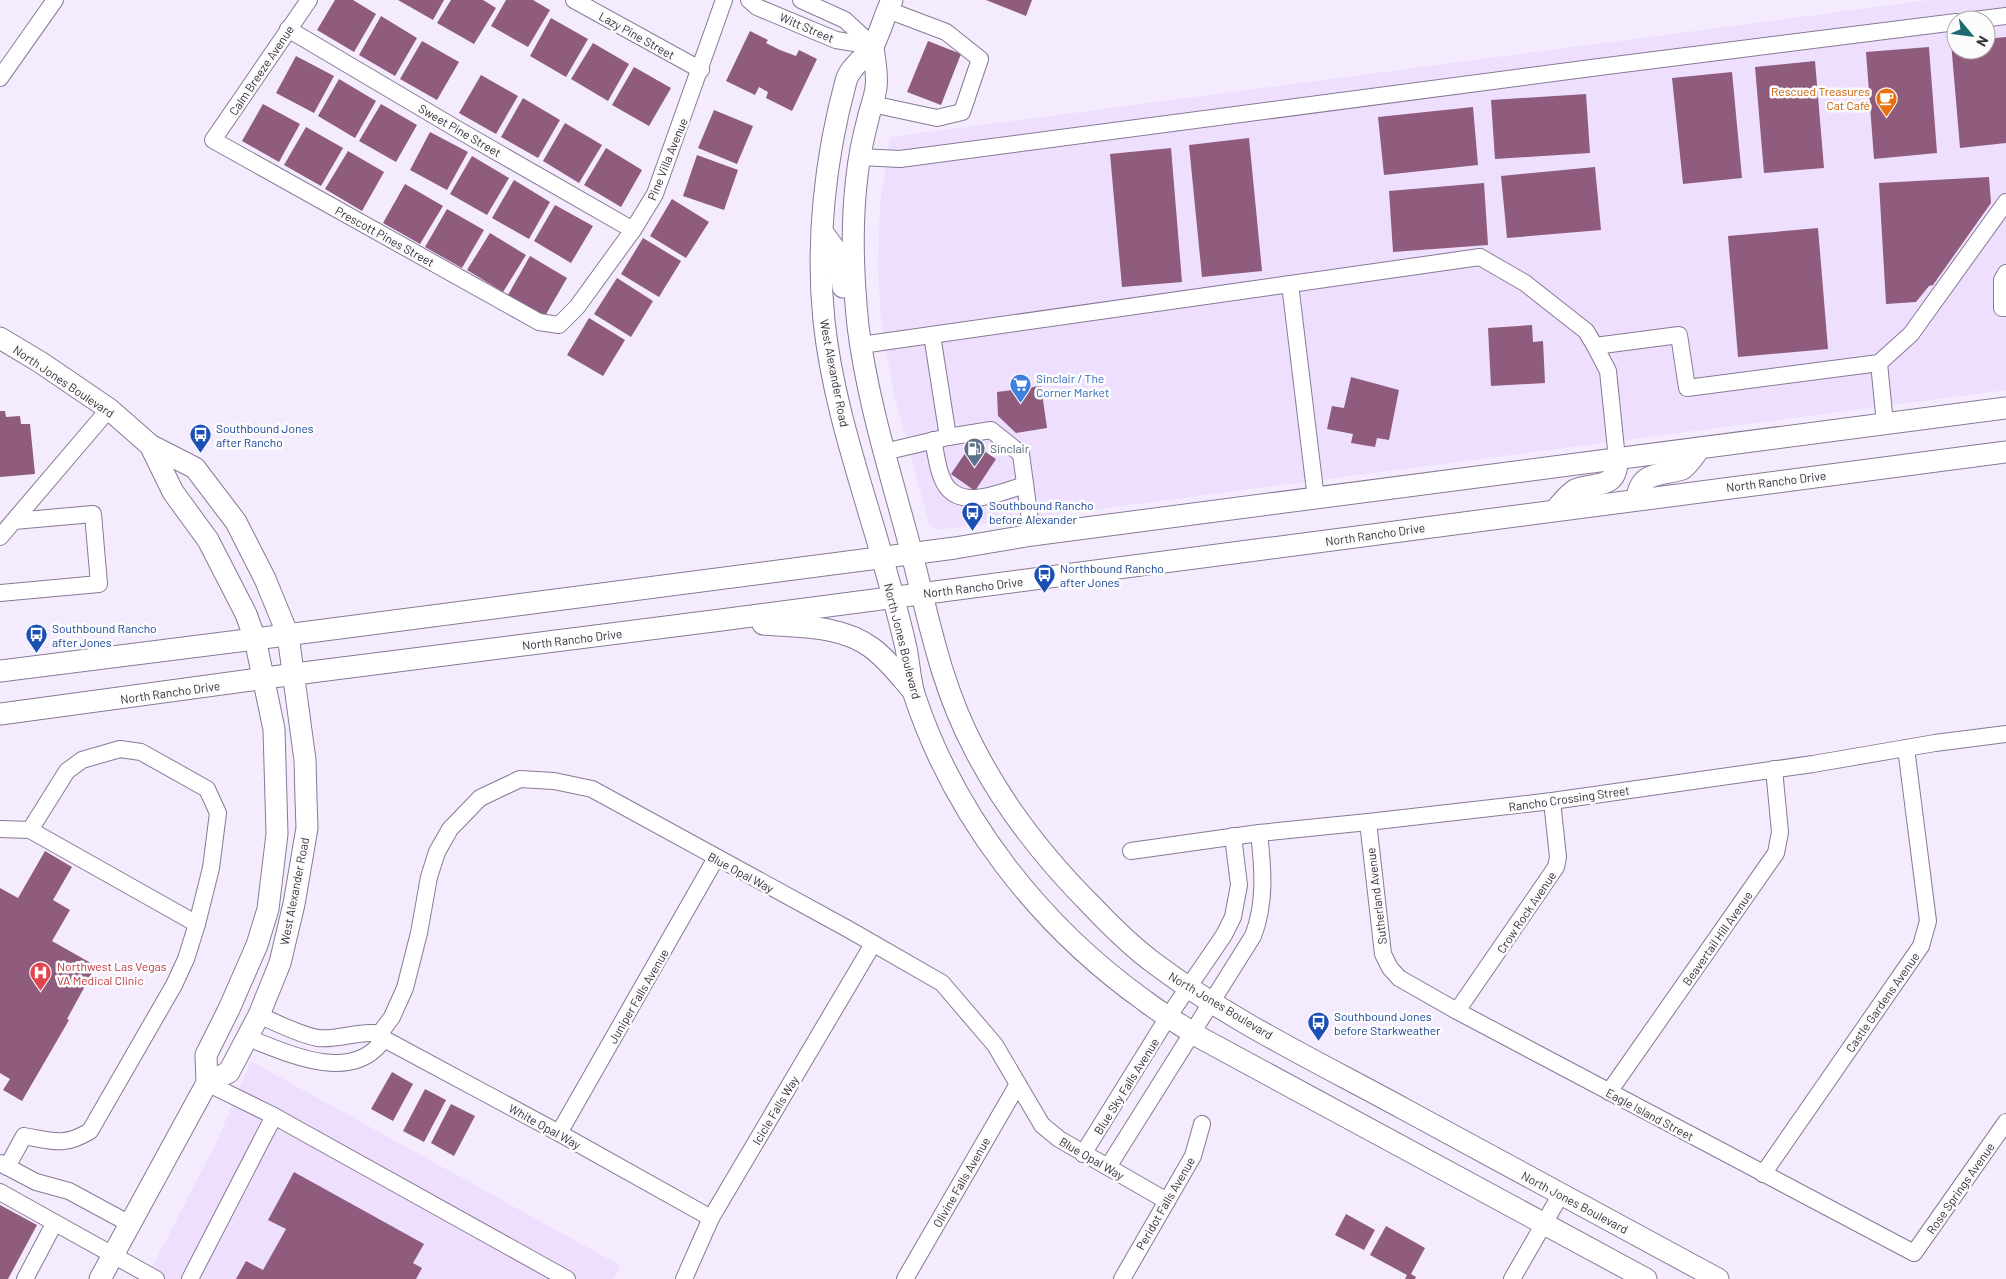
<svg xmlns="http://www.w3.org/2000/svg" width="2006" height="1279" font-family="Barlow,sans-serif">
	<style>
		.built { fill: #efdffe; fill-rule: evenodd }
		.building { fill: #8f5c7e }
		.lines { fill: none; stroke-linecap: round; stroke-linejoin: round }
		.minor-casing { stroke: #887996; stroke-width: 18 }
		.major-casing { stroke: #887996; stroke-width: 23 }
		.minor { stroke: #fff; stroke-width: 16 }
		.major { stroke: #fff; stroke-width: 21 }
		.labels { text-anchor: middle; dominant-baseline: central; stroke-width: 5; stroke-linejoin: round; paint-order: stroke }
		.street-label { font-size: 12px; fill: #362f3c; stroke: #fcfcfc }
		.food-label { font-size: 12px; fill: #c56008; stroke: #fcfcfc; text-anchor: end }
		.shop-label { font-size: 12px; fill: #366cbe; stroke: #fcfcfc; text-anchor: start }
		.transit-label { font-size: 12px; fill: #164399; stroke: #fcfcfc; text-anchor: start }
		.service-label { font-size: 12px; fill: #4e5e75; stroke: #fcfcfc; text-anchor: start }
		.health-label { font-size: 12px; fill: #be3a42; stroke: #fcfcfc; text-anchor: start }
	</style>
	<rect width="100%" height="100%" fill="#f4ebfe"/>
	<g class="built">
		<path d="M1929 0H2006V390L938 530 929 523 894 395 881 320 878 268 880 204 890 137ZM1956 20H1986V50H1956Z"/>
		<path d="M251 1061 621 1266 613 1279H146L217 1141Z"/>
	</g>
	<g class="building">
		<path d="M335 0H353L376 14 354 52 317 30Z"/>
		<path d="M398 0H444L433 20Z"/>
		<path d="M451 0H483L496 8 474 44 437 23Z"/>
		<path d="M506 0H533L550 10 528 47 491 26Z"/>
		<path d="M986 0H1032L1026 16Z"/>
		<path d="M381 16 417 38 395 76 359 55Z"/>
		<path d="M551 18 588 39 566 77 530 56Z"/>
		<path d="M750 31 768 40 766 43 780 50 796 56 799 50 817 59 792 111 766 98 768 92 759 87 755 95 726 81Z"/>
		<path d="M2006 37V143L1960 148 1951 42 1956 41V50H1986V39Z"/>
		<path d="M422 41 459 62 437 100 400 79Z"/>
		<path d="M928 41 961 54 941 105 907 92Z"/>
		<path d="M593 43 629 64 608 101 571 79Z"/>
		<path d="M1929 47 1937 153 1874 159 1866 52Z"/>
		<path d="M296 56 334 76 314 113 276 93Z"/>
		<path d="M1815 61 1824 168 1764 173 1755 67Z"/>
		<path d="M634 67 671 88 649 126 612 105Z"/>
		<path d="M1732 72 1742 178 1683 184 1672 78Z"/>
		<path d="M481 75 518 96 496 134 459 113Z"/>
		<path d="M339 79 376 101 355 138 318 116Z"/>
		<path d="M1586 94 1590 153 1495 159 1491 100Z"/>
		<path d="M523 98 560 120 538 158 501 137Z"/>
		<path d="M263 104 300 124 279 162 242 141Z"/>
		<path d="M381 104 417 125 396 162 359 141Z"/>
		<path d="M1473 107 1478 165 1384 175 1378 117Z"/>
		<path d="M714 110 753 126 737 164 698 148Z"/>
		<path d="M565 123 602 145 579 183 543 161Z"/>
		<path d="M306 127 343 148 321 186 284 165Z"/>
		<path d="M430 132 468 152 447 190 410 170Z"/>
		<path d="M1249 138 1262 271 1202 277 1189 145Z"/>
		<path d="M606 148 642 170 621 207 584 185Z"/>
		<path d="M1171 148 1182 282 1122 287 1110 154Z"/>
		<path d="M348 151 384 172 362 211 325 189Z"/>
		<path d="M697 155 738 170 724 210 683 196Z"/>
		<path d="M472 156 509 178 487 215 450 194Z"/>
		<path d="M1595 167 1601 230 1507 238 1501 176Z"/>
		<path d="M1989 177 1991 203 1933 285 1929 286 1916 302 1886 304 1879 183Z"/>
		<path d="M514 180 550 202 529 239 492 218Z"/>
		<path d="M1484 183 1488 245 1393 252 1389 191Z"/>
		<path d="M405 184 443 206 420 244 383 223Z"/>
		<path d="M672 199 709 222 686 258 650 236Z"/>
		<path d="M555 205 593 226 571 263 534 241Z"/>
		<path d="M447 209 484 230 462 268 425 247Z"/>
		<path d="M1818 228 1828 349 1738 357 1728 236Z"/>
		<path d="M490 233 526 255 503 292 467 270Z"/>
		<path d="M643 238 681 261 659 297 621 274Z"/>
		<path d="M530 256 567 278 545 316 508 295Z"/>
		<path d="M617 278 653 301 631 337 594 314Z"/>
		<path d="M589 318 625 340 603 376 567 355Z"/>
		<path d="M1532 325 1533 342 1543 341 1545 383 1491 386 1488 328Z"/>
		<path d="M1351 377 1399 390 1389 440 1377 438 1375 447 1351 443 1353 434 1327 429 1332 406 1344 408Z"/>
		<path d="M1041 386 1047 428 1016 433 998 416 997 392Z"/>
		<path d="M0 411H5L6 417 20 416 21 424H30L35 474 0 477Z"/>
		<path d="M972 443 996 459 975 491 951 474Z"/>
		<path d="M45 851 72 867 53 900 70 910 52 941 96 966 67 1019 69 1020 22 1101 3 1090 10 1079 0 1073V888L18 898Z"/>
		<path d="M392 1072 413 1084 393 1121 371 1109Z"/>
		<path d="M425 1089 446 1100 424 1142 403 1131Z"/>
		<path d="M451 1104 475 1116 454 1156 431 1143Z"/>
		<path d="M294 1172 424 1244 413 1263 422 1268 416 1279H236L246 1261 263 1270 286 1229 268 1220Z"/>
		<path d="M0 1205 37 1225 8 1279H0Z"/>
		<path d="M1346 1214 1375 1230 1364 1250 1335 1235Z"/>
		<path d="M1386 1226 1425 1248 1411 1274 1416 1277 1415 1279H1405L1407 1275 1370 1255Z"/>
	</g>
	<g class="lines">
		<defs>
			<g id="minor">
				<path d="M309 0 213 140 539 322 559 325 577 307 633 230 655 194 724 0"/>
				<path d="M574 0 701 70"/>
				<path d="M749 0 757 7 836 40 873 46"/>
				<path d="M801 0 845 20 873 46"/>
				<path d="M1974 20 2006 16"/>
				<path d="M288 29 462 132 633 230"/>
				<path d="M0 78 55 0"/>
				<path d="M872 104 937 118 962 112 980 59 946 32 888 10"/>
				<path d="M860 157 900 159 1599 67 1956 22"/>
				<path d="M2006 273 2002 280V308H2006"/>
				<path d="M1290 284 1316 499"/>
				<path d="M861 345 1480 257 1525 283 1586 331 1595 346 1608 371 1617 459"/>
				<path d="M1595 346 1679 335 1687 388 1879 363"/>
				<path d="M1885 424 1879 363 1911 334 2006 202"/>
				<path d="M948 437 991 430 1021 454 1032 535"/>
				<path d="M933 440C936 453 937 467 942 478 956 514 1000 492 1025 485"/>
				<path d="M884 452 948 437 932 335"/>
				<path d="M0 537 109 409"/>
				<path d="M0 593 99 584 93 514 14 521"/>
				<path d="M1368 822 1383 954 1390 968 1399 978 1457 1011 1914 1253 2006 1122"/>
				<path d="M0 829 30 830 197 924 186 959 174 985 90 1131C64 1147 52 1141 24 1136L7 1167"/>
				<path d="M30 830 67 771 82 760 120 749 141 752 207 789 218 813 211 868 197 924"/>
				<path d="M1131 851 1259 833 1368 822 1552 801 1813 764 1935 743 2006 734"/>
				<path d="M1457 1011 1556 867 1558 857 1552 801"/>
				<path d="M259 1015C276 1023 300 1035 318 1038 337 1040 355 1032 373 1033L559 1133 711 1218"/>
				<path d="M248 1038C285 1052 348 1083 380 1044L378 1036 392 1017 405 988 419 933 429 877 437 852 450 829 480 798 520 779 554 781 592 789 848 929 942 983 995 1045 1042 1125 1059 1139 1167 1201"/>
				<path d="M1609 1092 1776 853 1780 832 1774 769"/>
				<path d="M274 1116 567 1279"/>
				<path d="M559 1133 716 858"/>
				<path d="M1083 1154 1168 1017 1224 935 1233 917 1239 885 1233 836"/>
				<path d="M0 1163 36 1182 69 1191 130 1224"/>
				<path d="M1108 1167 1253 936C1266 903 1263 868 1259 833"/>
				<path d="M1763 1174 1921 946 1928 921 1906 748"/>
				<path d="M0 1192 156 1279"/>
				<path d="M25 1279 54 1224"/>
				<path d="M190 1279 274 1116 207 1083"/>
				<path d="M684 1279 711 1218 873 944"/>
				<path d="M905 1279 1018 1084"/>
				<path d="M1122 1279 1193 1156 1202 1124"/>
				<path d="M1512 1279 1561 1194"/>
			</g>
			<g id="major">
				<path d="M892 0C885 14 881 30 874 44 867 57 850 66 846 81 825 158 816 242 824 321 832 396 856 468 877 539 887 575 898 612 906 648 909 663 910 680 914 694 955 818 1040 926 1145 1001 1162 1014 1181 1025 1199 1037L1646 1279"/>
				<path d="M873 46C874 59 878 74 876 87 875 98 870 109 868 119 863 138 859 157 857 176 851 224 853 278 858 326 867 399 890 472 909 543 928 614 939 682 974 748 1004 807 1046 860 1093 907 1112 927 1131 946 1154 963 1231 1021 1320 1063 1404 1109 1509 1166 1613 1222 1718 1279"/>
				<path d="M823 233 840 256 843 287"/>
				<path d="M0 338 40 362 109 409 150 445 195 468 236 522 265 579 288 635 305 760 306 799 307 828 294 904 280 963 259 1015 229 1072 207 1083"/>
				<path d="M1637 499C1640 470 1662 476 1682 469 1688 466 1695 454 1700 448"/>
				<path d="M1555 510C1561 504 1568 494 1575 490 1590 482 1618 492 1617 459"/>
				<path d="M763 624C799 627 842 625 872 648 888 660 900 676 913 691"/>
				<path d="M0 671 255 639 955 548 1032 535 2006 408"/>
				<path d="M0 714 295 674 721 620 2006 452"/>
				<path d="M100 1279 207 1083 206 1055 229 1009 257 945 268 909 277 834 274 729 255 639 246 614 208 540 173 492 150 445"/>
			</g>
		</defs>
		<use href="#minor" class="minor-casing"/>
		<use href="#major" class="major-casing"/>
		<use href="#minor" class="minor"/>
		<use href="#major" class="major"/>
	</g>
	<defs>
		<symbol id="cafe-pin" viewBox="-11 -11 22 30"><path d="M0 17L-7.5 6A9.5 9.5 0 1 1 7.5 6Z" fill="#e8710a" stroke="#fcfcfc"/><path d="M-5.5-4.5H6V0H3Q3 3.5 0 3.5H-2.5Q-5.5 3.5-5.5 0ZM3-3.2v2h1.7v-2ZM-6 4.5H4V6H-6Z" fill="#fff"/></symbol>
		<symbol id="supermarket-pin" viewBox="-11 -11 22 30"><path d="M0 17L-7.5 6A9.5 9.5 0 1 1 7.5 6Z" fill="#3f7fe0" stroke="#fcfcfc"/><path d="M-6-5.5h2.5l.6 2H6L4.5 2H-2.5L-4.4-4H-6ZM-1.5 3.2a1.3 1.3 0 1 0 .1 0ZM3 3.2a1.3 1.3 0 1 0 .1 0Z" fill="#fff"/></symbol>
		<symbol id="bus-pin" viewBox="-11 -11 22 30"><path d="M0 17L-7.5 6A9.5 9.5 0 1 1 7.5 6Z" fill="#1a4fb4" stroke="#fcfcfc"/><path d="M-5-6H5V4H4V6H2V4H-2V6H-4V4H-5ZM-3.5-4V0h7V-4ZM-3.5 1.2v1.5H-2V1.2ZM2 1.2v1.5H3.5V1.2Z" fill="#fff"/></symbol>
		<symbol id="fuel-pin" viewBox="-11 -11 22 30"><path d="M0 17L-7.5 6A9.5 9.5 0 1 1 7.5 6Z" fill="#5c6f8a" stroke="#fcfcfc"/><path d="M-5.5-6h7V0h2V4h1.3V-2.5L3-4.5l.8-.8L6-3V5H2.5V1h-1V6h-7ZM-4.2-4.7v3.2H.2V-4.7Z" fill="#fff"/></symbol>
		<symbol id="hospital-pin" viewBox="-11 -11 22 30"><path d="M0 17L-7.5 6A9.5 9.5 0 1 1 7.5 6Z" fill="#e0444e" stroke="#fcfcfc"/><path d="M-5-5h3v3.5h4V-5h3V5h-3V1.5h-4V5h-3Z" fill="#fff"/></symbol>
	</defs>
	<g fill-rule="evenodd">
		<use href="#cafe-pin" x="1874" y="86" width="25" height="34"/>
		<use href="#supermarket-pin" x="1008" y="372" width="25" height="34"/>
		<use href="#bus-pin" x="188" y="422" width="25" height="34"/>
		<use href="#fuel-pin" x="962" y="436" width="25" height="34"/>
		<use href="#bus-pin" x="960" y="500" width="25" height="34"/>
		<use href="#bus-pin" x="1032" y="562" width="25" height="34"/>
		<use href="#bus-pin" x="24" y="622" width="25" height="34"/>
		<use href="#hospital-pin" x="28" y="960" width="25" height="34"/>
		<use href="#bus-pin" x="1306" y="1010" width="25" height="34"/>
	</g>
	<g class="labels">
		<g class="street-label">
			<text transform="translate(807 27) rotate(23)">Witt Street</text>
			<text transform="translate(637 35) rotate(29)">Lazy Pine Street</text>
			<text transform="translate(261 70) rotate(-56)">Calm Breeze Avenue</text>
			<text transform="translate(460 130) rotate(30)">Sweet Pine Street</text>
			<text transform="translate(667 159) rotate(-68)">Pine Villa Avenue</text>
			<text transform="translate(385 236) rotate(29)">Prescott Pines Street</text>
			<text transform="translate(835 373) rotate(79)">West Alexander Road</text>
			<text transform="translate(64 381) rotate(34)">North Jones Boulevard</text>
			<text transform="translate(1776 481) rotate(-7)">North Rancho Drive</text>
			<text transform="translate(1375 534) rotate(-8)">North Rancho Drive</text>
			<text transform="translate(973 587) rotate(-7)">North Rancho Drive</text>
			<text transform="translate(572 639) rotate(-7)">North Rancho Drive</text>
			<text transform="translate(903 641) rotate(76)">North Jones Boulevard</text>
			<text transform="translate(170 692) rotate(-8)">North Rancho Drive</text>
			<text transform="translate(1569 798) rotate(-8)">Rancho Crossing Street</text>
			<text transform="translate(741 872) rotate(28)">Blue Opal Way</text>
			<text transform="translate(294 891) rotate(-79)">West Alexander Road</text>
			<text transform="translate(1376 896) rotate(-97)">Sutherland Avenue</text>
			<text transform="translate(1526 912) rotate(-56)">Crow Rock Avenue</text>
			<text transform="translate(1717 938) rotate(-55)">Beavertail Hill Avenue</text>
			<text transform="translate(638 996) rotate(-60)">Juniper Falls Avenue</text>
			<text transform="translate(1882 1002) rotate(-55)">Castle Gardens Avenue</text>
			<text transform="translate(1221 1005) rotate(31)">North Jones Boulevard</text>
			<text transform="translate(1126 1086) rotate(-58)">Blue Sky Falls Avenue</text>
			<text transform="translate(775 1110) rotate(-59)">Icicle Falls Way</text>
			<text transform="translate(1650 1114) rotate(28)">Eagle Island Street</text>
			<text transform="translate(545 1126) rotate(29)">White Opal Way</text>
			<text transform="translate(1092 1158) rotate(30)">Blue Opal Way</text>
			<text transform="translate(961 1182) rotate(-60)">Olivine Falls Avenue</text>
			<text transform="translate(1960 1188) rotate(-55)">Rose Springs Avenue</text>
			<text transform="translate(1575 1202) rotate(28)">North Jones Boulevard</text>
			<text transform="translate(1165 1203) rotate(-60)">Peridot Falls Avenue</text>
		</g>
		<g class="food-label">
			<text x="1870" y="91">Rescued Treasures<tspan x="1870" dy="14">Cat Café</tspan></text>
		</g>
		<g class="shop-label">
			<text x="1036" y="378">Sinclair / The<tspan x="1036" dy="14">Corner Market</tspan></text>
		</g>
		<g class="transit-label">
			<text x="216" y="428">Southbound Jones<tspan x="216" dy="14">after Rancho</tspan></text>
			<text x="989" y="505">Southbound Rancho<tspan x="989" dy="14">before Alexander</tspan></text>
			<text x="1060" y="568">Northbound Rancho<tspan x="1060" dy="14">after Jones</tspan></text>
			<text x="52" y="628">Southbound Rancho<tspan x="52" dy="14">after Jones</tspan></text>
			<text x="1334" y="1016">Southbound Jones<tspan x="1334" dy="14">before Starkweather</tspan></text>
		</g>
		<g class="service-label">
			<text x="990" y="448">Sinclair</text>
		</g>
		<g class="health-label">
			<text x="57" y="966">Northwest Las Vegas<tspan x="57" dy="14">VA Medical Clinic</tspan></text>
		</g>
	</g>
	<g transform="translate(1971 35) rotate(119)"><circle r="24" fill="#fcfcfc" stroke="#adaaaf"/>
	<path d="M0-4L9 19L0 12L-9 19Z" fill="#1c6870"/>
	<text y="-8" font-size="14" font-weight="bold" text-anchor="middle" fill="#362f3c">N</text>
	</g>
</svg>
